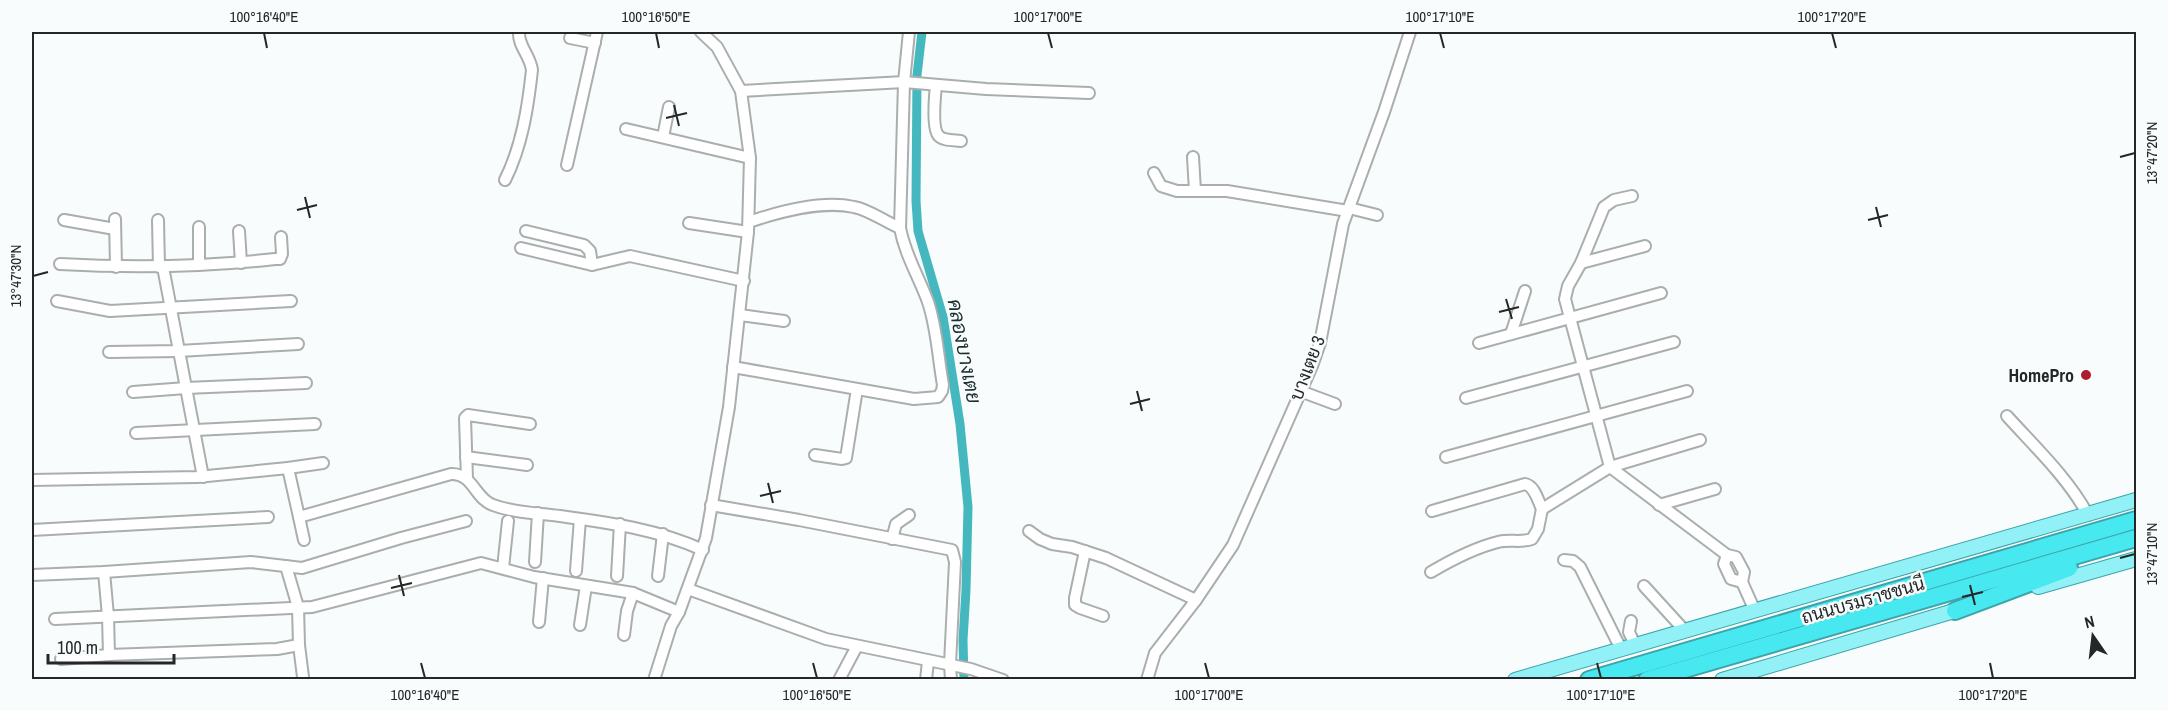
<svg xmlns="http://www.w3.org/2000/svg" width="2168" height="711" font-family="'Archivo Narrow',Sarabun,sans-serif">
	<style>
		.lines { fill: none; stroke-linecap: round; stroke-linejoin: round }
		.canal { stroke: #45b8bf; stroke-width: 9 }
		.minor-casing { stroke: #aaaeae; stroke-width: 14 }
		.major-casing { stroke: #3ca4aa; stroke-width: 16 }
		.highway-casing { stroke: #3ca4aa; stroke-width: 20 }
		.minor { stroke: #fff; stroke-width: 10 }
		.major { stroke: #91f1f6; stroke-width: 14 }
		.highway { stroke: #48e8f0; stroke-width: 16 }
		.ticks { fill: none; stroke: #252727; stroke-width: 2 }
		.poi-dot { fill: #ae1a30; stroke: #f8fcfc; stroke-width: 2 }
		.labels { text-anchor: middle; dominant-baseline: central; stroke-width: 5; stroke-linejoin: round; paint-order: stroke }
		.street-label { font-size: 18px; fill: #252727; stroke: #f8fcfc }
		.poi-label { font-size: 18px; font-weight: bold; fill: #252727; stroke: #f8fcfc; text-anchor: end }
		.water-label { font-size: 20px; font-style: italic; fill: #1a2e2f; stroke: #f8fcfc }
		.neatline { fill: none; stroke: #252727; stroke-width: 2 }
		.ticks-label { font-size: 15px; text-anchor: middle; fill: #252727 }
	</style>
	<rect width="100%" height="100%" fill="#f8fcfc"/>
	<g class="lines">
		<path class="canal" d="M922 32 917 75 916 201 918 231 943 317 960 424 968 507 966 590 963 640 964 680"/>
		<defs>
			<g id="minor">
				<path d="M570 38 595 43"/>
				<path d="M936 85C935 95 932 127 938 135 942 141 954 140 961 141"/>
				<path d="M741 91 904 82 909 32"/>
				<path d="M626 129 750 158"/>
				<path d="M663 137 669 107"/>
				<path d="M1193 157 1195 191"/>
				<path d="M567 165 597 32"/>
				<path d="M1154 173 1161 186 1177 191H1227L1348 211"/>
				<path d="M505 180C522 146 528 107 532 70 530 55 518 46 519 32"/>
				<path d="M1632 196 1614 200 1604 207 1581 263 1568 286 1565 299 1610 467 1727 555 1736 557 1744 572 1742 582 1755 611"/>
				<path d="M1349 208 1377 215"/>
				<path d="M115 219 116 267"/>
				<path d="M64 220 115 229"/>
				<path d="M158 220 159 267"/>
				<path d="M749 222C778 212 823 200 854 207 870 210 885 222 900 228"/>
				<path d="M689 223 748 232"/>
				<path d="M199 227V265"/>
				<path d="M239 231 241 263"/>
				<path d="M526 231 584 245 590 251 592 265"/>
				<path d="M521 248 592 265 630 256 744 281"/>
				<path d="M1581 263 1645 246"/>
				<path d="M60 264C132 268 203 267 275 259H280L282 254 281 237"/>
				<path d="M163 267 203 477"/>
				<path d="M57 301 110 311 291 301"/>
				<path d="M740 315 784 321"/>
				<path d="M1511 334 1525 291"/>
				<path d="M1479 343 1661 293"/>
				<path d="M109 352 179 351 298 344"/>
				<path d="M733 367 914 399 938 397 942 391 943 385C938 358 937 328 928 302 919 277 905 255 900 228L904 82 986 89 1089 93"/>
				<path d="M1300 391 1335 404"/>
				<path d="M133 392 186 388 306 383"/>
				<path d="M1466 398 1674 342"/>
				<path d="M2007 416C2035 447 2068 478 2088 515"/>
				<path d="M136 433 315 424"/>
				<path d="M815 455 842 459 846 458 857 389"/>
				<path d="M466 457 527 465"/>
				<path d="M1446 457 1687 391"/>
				<path d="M288 468 323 463"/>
				<path d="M467 479 465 418 468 415 530 424"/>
				<path d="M32 480 197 477 288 468 299 517 451 474C473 473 475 499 493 505 514 513 538 513 560 516 611 523 656 529 703 550"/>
				<path d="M711 505 799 520 952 550 955 562 950 664 951 680"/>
				<path d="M1659 505 1715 489"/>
				<path d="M1432 511 1525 484C1535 486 1538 501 1542 509L1610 467 1700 440"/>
				<path d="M299 517 304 540"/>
				<path d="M32 530 268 517"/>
				<path d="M1029 531 1040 539 1052 544 1072 547 1106 558 1196 600"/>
				<path d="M892 539 896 524 909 515"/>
				<path d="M1085 551 1075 598V605L1080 608 1103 616"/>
				<path d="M1727 555 1724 564 1731 579 1742 582"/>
				<path d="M1564 560 1573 561 1580 567 1621 649"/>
				<path d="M535 562 538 513"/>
				<path d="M286 566 298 607 299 645 303 677"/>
				<path d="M503 568 508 521"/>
				<path d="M576 571 580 519"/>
				<path d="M104 572 108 616 109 655 277 649 299 645"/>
				<path d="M1431 572C1453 559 1474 548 1498 542 1510 539 1521 543 1532 539L1538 529 1542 509"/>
				<path d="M32 575 104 572 251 562 302 568 401 538 466 521"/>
				<path d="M617 576 620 524"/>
				<path d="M658 576 663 534"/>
				<path d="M1644 586 1685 631"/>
				<path d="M688 589 826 639 971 669 1003 680"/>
				<path d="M55 619 312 607 481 563 534 577 633 593 679 612"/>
				<path d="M1631 621 1629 632 1635 645"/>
				<path d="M539 622 543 578"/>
				<path d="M580 625 586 586"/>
				<path d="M624 635 627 611 633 593"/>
				<path d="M61 659 109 655"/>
				<path d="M654 680 671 626 679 612 706 538 729 407 748 232 750 158 741 91 717 47 701 32"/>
				<path d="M839 680 857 646"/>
				<path d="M926 680 928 661"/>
				<path d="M1147 680 1155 653 1196 600 1233 545 1312 366 1320 343 1343 224 1384 112 1410 32"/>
			</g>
			<g id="major">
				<path d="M2038 587 2136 559"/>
				<path d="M1515 680 2136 500"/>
				<path d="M1722 680 1964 608"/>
			</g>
			<g id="highway">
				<path d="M1955 611 2069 568"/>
				<path d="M1589 680 2136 520"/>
				<path d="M1647 680 2136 538"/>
			</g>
		</defs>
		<use href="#minor" class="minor-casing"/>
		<use href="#major" class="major-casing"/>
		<use href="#highway" class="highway-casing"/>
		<use href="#minor" class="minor"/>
		<use href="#major" class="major"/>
		<use href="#highway" class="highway"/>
	</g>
	<path class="ticks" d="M264 33 267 48M656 33 659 48M1048 33 1052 48M1440 33 1444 48M1832 33 1836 48M674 105 679 126M666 118 687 113M2120 157 2135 153M305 197 310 218M1876 207 1881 227M297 210 317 205M1868 220 1888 215M33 276 48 272M1506 299 1512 319M1499 312 1519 307M1137 391 1142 411M1130 404 1150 399M768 483 773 503M760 496 781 491M2120 558 2135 554M399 575 404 596M1970 585 1975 605M391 588 412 583M1962 597 1983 592M421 663 425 678M813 663 817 678M1205 663 1209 678M1597 663 1601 678M1990 663 1993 678"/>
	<circle class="poi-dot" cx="2086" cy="375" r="6"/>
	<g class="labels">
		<g class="street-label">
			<text transform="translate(1307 368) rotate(-69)">บางเตย 3</text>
			<text transform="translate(1863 600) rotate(-16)">ถนนบรมราชชนนี</text>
		</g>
		<g class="poi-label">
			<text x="2074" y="375">HomePro</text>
		</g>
		<g class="water-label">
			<text transform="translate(965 351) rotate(79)">คลองบางเตย</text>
		</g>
	</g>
	<rect width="2168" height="711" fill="none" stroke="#f8fcfc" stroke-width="66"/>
	<g transform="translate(2093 636) rotate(346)" stroke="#f8fcfc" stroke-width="4.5" paint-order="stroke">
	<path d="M0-4.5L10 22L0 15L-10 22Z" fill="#252727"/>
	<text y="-9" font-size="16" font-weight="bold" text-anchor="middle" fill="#252727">N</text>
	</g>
	<path d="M48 654v9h126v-9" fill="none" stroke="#252727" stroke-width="3"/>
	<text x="57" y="654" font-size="18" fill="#252727" stroke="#f8fcfc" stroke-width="4.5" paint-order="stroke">100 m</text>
	<rect x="33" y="33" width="2102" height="645" class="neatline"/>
	<g class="ticks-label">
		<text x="264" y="22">100°16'40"E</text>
		<text x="656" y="22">100°16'50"E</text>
		<text x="1048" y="22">100°17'00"E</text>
		<text x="1440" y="22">100°17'10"E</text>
		<text x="1832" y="22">100°17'20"E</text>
		<text transform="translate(2152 153) rotate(-90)" y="5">13°47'20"N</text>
		<text transform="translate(16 276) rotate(-90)" y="5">13°47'30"N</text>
		<text transform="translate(2152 554) rotate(-90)" y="5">13°47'10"N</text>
		<text x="425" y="700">100°16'40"E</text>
		<text x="817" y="700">100°16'50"E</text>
		<text x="1209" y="700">100°17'00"E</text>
		<text x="1601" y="700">100°17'10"E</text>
		<text x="1993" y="700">100°17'20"E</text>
	</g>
</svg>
